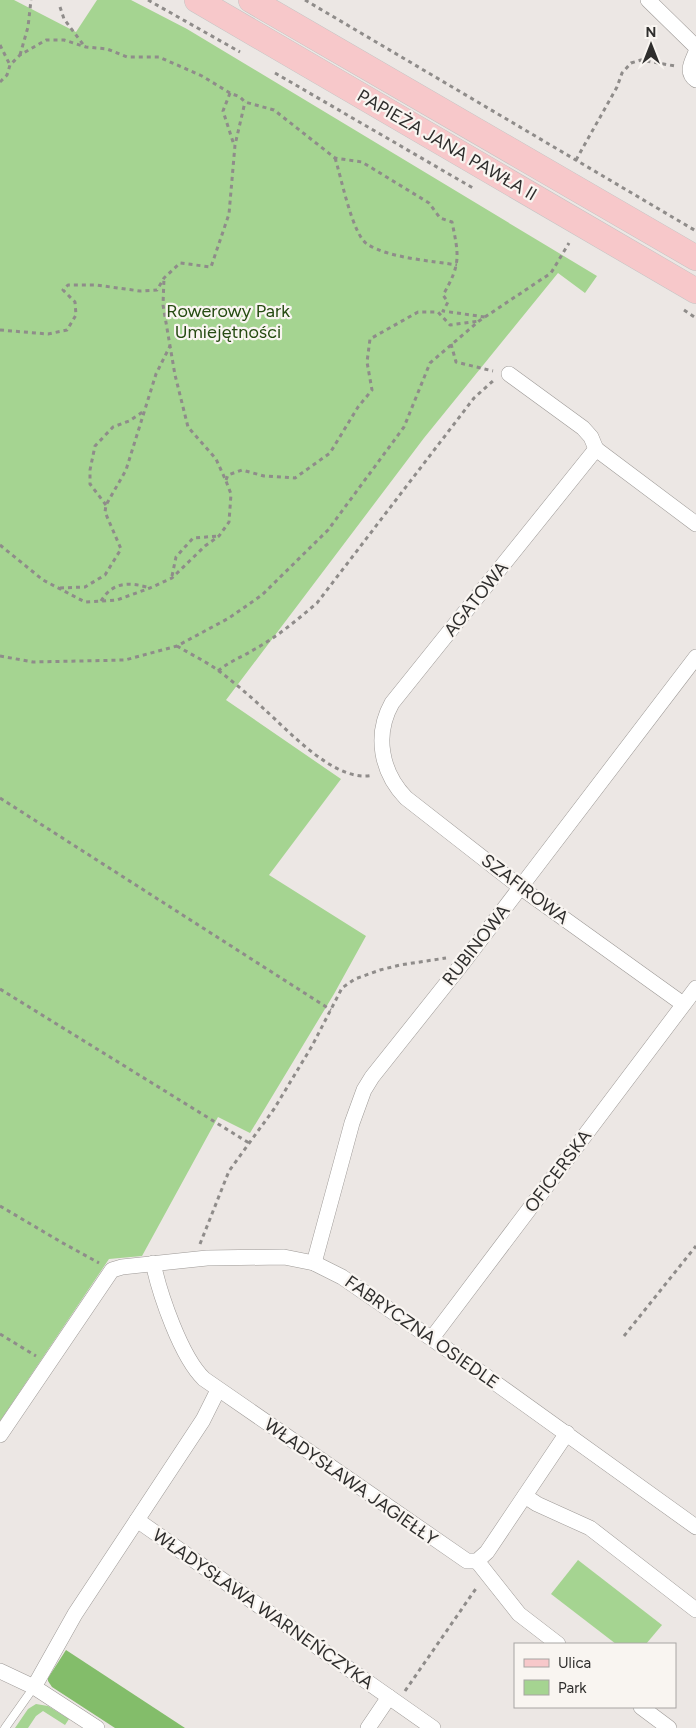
<svg xmlns="http://www.w3.org/2000/svg" width="696" height="1728" font-family="Figtree,sans-serif">
	<style>
		.green { fill: #a5d491 }
		.forest { fill: #83bd6a }
		.lines { fill: none; stroke-linecap: round; stroke-linejoin: round }
		.service-casing { stroke: #9d9996; stroke-width: 9 }
		.minor-casing { stroke: #9d9996; stroke-width: 16 }
		.primary-casing { stroke: #c5c4c4; stroke-width: 26 }
		.path { stroke: #8f8c8a; stroke-width: 3; stroke-dasharray: 4 4; stroke-linecap: butt }
		.service { stroke: #fff; stroke-width: 8 }
		.minor { stroke: #fff; stroke-width: 15 }
		.primary { stroke: #f7c8ca; stroke-width: 25 }
		.labels { text-anchor: middle; dominant-baseline: central; stroke-width: 4.5; stroke-linejoin: round; paint-order: stroke }
		.street-label { font-size: 18px; fill: #2f2e2d; stroke: #f9f5f1 }
		.park-label { font-size: 18px; fill: #264b12; stroke: #f9f5f1 }
	</style>
	<rect width="100%" height="100%" fill="#ece7e4"/>
	<g class="green">
		<path d="M0 0H14L76 32 97 0H131L187 29 597 276 585 293 558 273 424 438 226 700 341 779 269 875 366 936 334 994 250 1133 218 1117 142 1256 109 1259 0 1421Z"/>
		<path d="M578 1560 662 1625 646 1644H616L551 1594Z"/>
		<path d="M36 1704 48 1706 69 1719 65 1725 43 1711 36 1716 28 1728H15L28 1709Z"/>
	</g>
	<path class="forest" d="M66 1650 185 1728H115L52 1687 48 1681V1678Z"/>
	<g class="lines">
		<defs>
			<path id="service" d="M5 1728 34 1687"/>
			<g id="minor">
				<path d="M648 0 696 47"/>
				<path d="M696 52C692 62 685 72 696 80"/>
				<path d="M509 374 583 428 591 437 596 449"/>
				<path d="M683 1004 520 887 406 798C381 772 374 735 392 703L596 449 696 524"/>
				<path d="M153 1263C160 1295 181 1357 204 1379L467 1561H477L487 1552 567 1433"/>
				<path d="M314 1263 352 1123 364 1090 372 1077 462 964 696 657"/>
				<path d="M432 1338 696 988"/>
				<path d="M0 1435 112 1270 122 1267 207 1258 284 1257 314 1263 342 1277 483 1374 696 1527"/>
				<path d="M525 1496 537 1504 590 1528 696 1610"/>
				<path d="M137 1520 433 1728"/>
				<path d="M477 1561 519 1614 558 1644"/>
				<path d="M0 1671 34 1687 97 1728"/>
				<path d="M34 1687 75 1614 203 1420 218 1390"/>
				<path d="M641 1707 669 1728"/>
				<path d="M368 1728 389 1697"/>
			</g>
			<g id="primary">
				<path d="M197 0 696 291"/>
				<path d="M251 0 696 258"/>
			</g>
		</defs>
		<use href="#service" class="service-casing"/>
		<use href="#minor" class="minor-casing"/>
		<use href="#primary" class="primary-casing"/>
		<g class="path">
			<path d="M148 0 240 52"/>
			<path d="M305 0 696 231"/>
			<path d="M60 7 64 19 85 47"/>
			<path d="M0 45 10 65"/>
			<path d="M20 55 28 27 31 0"/>
			<path d="M275 73 473 188"/>
			<path d="M0 82 7 75 10 65 20 55 46 40H64L86 47 107 49 127 57H159L202 76 230 93 240 97 245 102 274 110 335 158 362 162 429 203 440 218 452 222C459 256 461 264 443 295L448 302 443 311 485 317"/>
			<path d="M230 93 223 111 234 145"/>
			<path d="M335 158C341 176 352 234 367 244 388 258 433 261 457 265"/>
			<path d="M576 160 617 87 622 73 631 63 641 60 675 66"/>
			<path d="M684 310 696 318"/>
			<path d="M0 330 48 334 67 330 76 315 75 302 63 290 68 285H96L140 291 157 290 164 278 180 263 211 267 229 214 235 145 245 102"/>
			<path d="M451 344 456 362 493 371"/>
			<path d="M226 480 228 475 242 470 264 476 295 478 330 453 358 407 372 390 367 362 370 339 418 312H438L450 325 479 321"/>
			<path d="M106 505 90 484V470L95 446 113 427 129 421 144 411"/>
			<path d="M0 545 43 580 85 602 117 600 150 588 172 578 205 546 219 536 229 522 231 494 226 481 216 459 188 427 175 375 163 305 164 278"/>
			<path d="M172 576 176 557 193 538 219 536"/>
			<path d="M60 588 85 587 105 575 121 549 105 512 106 505 126 470 156 374 170 346"/>
			<path d="M101 601C113 581 130 582 150 588"/>
			<path d="M177 646C192 655 209 663 223 674 237 685 251 697 264 709 289 731 336 784 373 775"/>
			<path d="M0 656 33 662 125 660 177 646 229 618 262 595 328 530 404 427 430 363 479 321 551 273 569 243"/>
			<path d="M218 671C230 661 242 657 255 649 277 637 297 620 317 603L474 398 494 380"/>
			<path d="M0 798 331 1010"/>
			<path d="M0 989 249 1143"/>
			<path d="M0 1206 61 1242 99 1263"/>
			<path d="M200 1244 229 1171 274 1109 312 1046 342 988 355 979 380 970 400 965 446 958"/>
			<path d="M0 1334 36 1356"/>
			<path d="M624 1336 696 1246"/>
			<path d="M405 1691 477 1587"/>
		</g>
		<use href="#service" class="service"/>
		<use href="#minor" class="minor"/>
		<use href="#primary" class="primary"/>
	</g>
	<g class="labels">
		<g class="street-label">
			<text transform="translate(447 145) rotate(30)">PAPIEŻA JANA PAWŁA II</text>
			<text transform="translate(476 599) rotate(-51)">AGATOWA</text>
			<text transform="translate(525 889) rotate(37)">SZAFIROWA</text>
			<text transform="translate(476 945) rotate(-52)">RUBINOWA</text>
			<text transform="translate(558 1171) rotate(-53)">OFICERSKA</text>
			<text transform="translate(422 1332) rotate(35)">FABRYCZNA OSIEDLE</text>
			<text transform="translate(351 1482) rotate(35)">WŁADYSŁAWA JAGIEŁŁY</text>
			<text transform="translate(263 1609) rotate(35)">WŁADYSŁAWA WARNEŃCZYKA</text>
		</g>
		<g class="park-label">
			<text x="228" y="311">Rowerowy Park<tspan x="228" dy="21">Umiejętności</tspan></text>
		</g>
	</g>
	<rect x="514" y="1643" width="162" height="65" fill="#f9f5f1" stroke="#a8a5a3"/>
	<rect x="524" y="1659" width="25" height="8" fill="#f7c8ca" stroke="#a8a5a3"/>
	<text x="558" y="1668" font-size="15" fill="#2f2e2d">Ulica</text>
	<rect x="524" y="1680" width="25" height="15" fill="#a5d491" stroke="#a8a5a3"/>
	<text x="558" y="1693" font-size="15" fill="#2f2e2d">Park</text>
	<g transform="translate(651 45)" stroke="#f9f5f1" stroke-width="4" paint-order="stroke">
	<path d="M0-4L9 19L0 12L-9 19Z" fill="#2f2e2d"/>
	<text y="-8" font-size="14" font-weight="bold" text-anchor="middle" fill="#2f2e2d">N</text>
	</g>
</svg>
